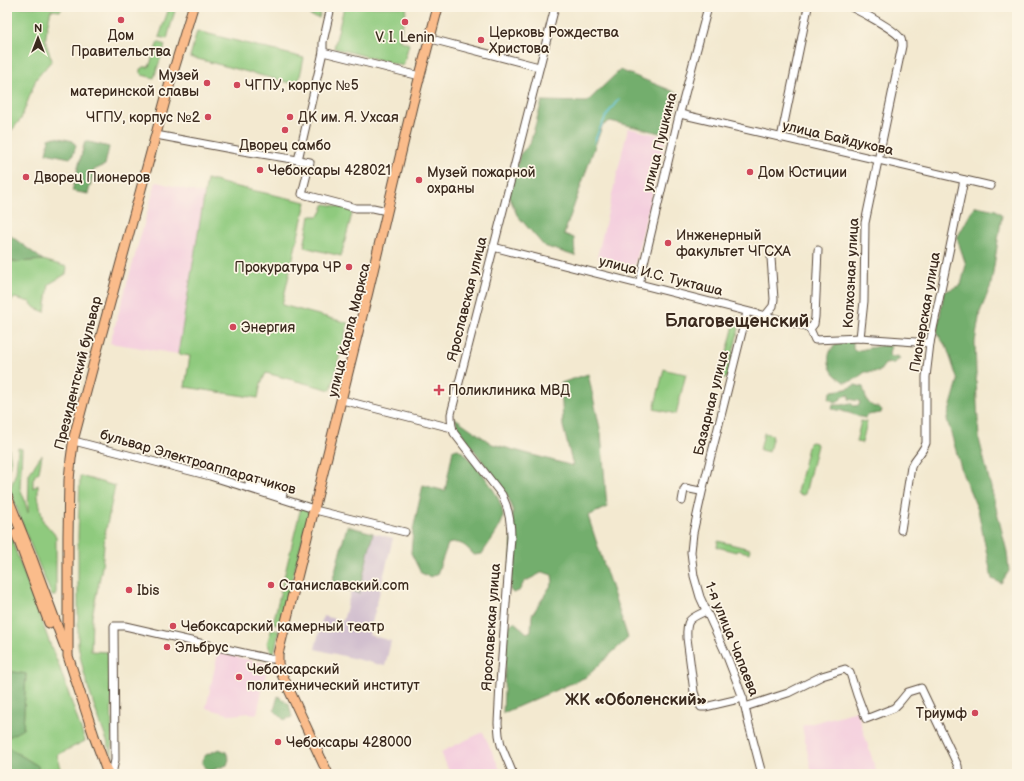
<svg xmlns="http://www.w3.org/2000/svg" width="1024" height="781" font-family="'Balsamiq Sans',sans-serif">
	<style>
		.built { fill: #f4cfde }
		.industrial { fill: #d0bdce }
		.green { fill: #8fca7e; stroke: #657a4e }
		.forest { fill: #73ae6d; stroke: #576c46 }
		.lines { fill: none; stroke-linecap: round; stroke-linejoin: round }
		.stream { stroke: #60c6dd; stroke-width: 1.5 }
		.minor-casing { stroke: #574739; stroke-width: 9 }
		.major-casing { stroke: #574739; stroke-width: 11 }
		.minor { stroke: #fff; stroke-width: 7 }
		.major { stroke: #fabc8b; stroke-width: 9 }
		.poi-dot { fill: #d1495b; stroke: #fcf5e5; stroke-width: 1.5 }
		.labels { text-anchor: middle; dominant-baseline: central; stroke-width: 3.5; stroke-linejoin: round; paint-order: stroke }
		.poi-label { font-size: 14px; fill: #3b2a1e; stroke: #fcf5e5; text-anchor: start }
		.street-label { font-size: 14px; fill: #3b2a1e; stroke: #fcf5e5 }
		.quarter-label { font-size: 16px; font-weight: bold; fill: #3b2a1e; stroke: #fcf5e5 }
		.district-label { font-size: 18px; font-weight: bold; fill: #3b2a1e; stroke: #fcf5e5 }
	</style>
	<rect width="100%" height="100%" fill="#fcf5e5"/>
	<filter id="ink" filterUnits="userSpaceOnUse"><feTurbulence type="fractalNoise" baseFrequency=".025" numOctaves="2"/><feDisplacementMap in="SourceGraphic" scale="8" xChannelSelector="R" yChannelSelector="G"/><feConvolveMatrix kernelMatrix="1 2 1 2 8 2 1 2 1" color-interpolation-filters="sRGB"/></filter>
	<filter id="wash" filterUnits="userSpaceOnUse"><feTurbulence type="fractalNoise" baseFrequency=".012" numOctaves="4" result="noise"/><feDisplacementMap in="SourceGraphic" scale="16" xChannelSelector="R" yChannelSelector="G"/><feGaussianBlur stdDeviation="0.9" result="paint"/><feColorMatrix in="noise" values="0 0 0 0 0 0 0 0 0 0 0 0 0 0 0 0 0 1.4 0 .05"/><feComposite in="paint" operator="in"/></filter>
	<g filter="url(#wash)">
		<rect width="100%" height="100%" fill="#f3e9d0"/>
		<g class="built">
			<path d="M628 128 666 137 634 267 597 258Z"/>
			<path d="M156 182 205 194 178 354 110 343Z"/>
			<path d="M218 653 268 664 257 714 249 713 232 715 206 708Z"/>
			<path d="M857 711 877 774H812L802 726Z"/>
			<path d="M483 732 502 774H450L441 752Z"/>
		</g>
		<path class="industrial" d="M373 533 393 538 369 635 391 641 385 666 315 649 323 616 343 621 351 591 359 592Z"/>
		<g class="green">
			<path d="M7 7H64L60 11 51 10C49 18 47 27 46 35 45 44 49 52 52 60L36 79 21 119 7 136Z"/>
			<path d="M171 7H176L167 39 159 37 169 8Z"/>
			<path d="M312 7H322L319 18 310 16Z"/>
			<path d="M344 7H407L399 40 409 44 403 66 334 48Z"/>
			<path d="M197 31 304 58 298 85 190 57Z"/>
			<path d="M158 42 165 45 154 78 142 75 140 73V69L144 67H149Z"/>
			<path d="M207 179 233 186 306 202 282 305 348 323 331 390 266 373 261 383 258 398 185 387 190 356 178 354Z"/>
			<path d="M326 204 353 210 341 256 304 247 310 216H319L322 211 324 205Z"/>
			<path d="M7 260 16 262 43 260 67 267 66 274 49 284 45 312 35 308 30 302 15 298 9 302H7Z"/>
			<path d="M736 317H739L741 320 727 378H723L721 376Z"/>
			<path d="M664 369 670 371 686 374 676 414 654 409Z"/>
			<path d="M861 421 867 422 862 443 856 442Z"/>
			<path d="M764 433 773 435 769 452 760 450Z"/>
			<path d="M7 442 8 443 11 462 7 472Z"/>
			<path d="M811 442 816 443 817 445 805 494 803 495 798 494 797 492 809 443Z"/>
			<path d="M18 448 22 449 20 488 24 498 28 513 29 474 40 457 42 455 39 472 35 475 34 478 33 479V488L38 485V496L43 521 56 536V596H52L26 534 10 490 16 472Z"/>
			<path d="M80 476 115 486 105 534 102 567 92 616 91 651 107 652 111 654 112 755C99 719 84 683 78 644V536Z"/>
			<path d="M301 507 308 511 309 513 281 624 280 625 273 623Z"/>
			<path d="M7 525 14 546 50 644 59 666 85 741 57 755 63 774H39L38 766 7 747V738L23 728 26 674 7 671Z"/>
			<path d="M718 541 750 549 749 553 737 550 736 552 717 547Z"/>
			<path d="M272 628 279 631 274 654 273 655 267 643Z"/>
		</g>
		<g class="forest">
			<path d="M620 70 680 94 669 128 664 134 610 121 602 126 564 234 574 238 575 256 544 246 517 215 509 196 520 154 530 144 542 101 587 102Z"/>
			<path d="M55 137 73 141 76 146 73 155 70 158 46 153 49 139Z"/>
			<path d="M85 141 109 147 105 165 94 170 88 194 72 191Z"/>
			<path d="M976 206 996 210 1002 215 991 285 980 312 975 342 977 403 979 439 1007 552 1009 571 1001 583 992 579 978 510 963 475 947 419 958 381 947 348 937 333 944 292 961 285 966 265 957 238 973 209Z"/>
			<path d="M7 233 43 260 16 262 7 260Z"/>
			<path d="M852 340 853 341V349L855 351 884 345 891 346 889 354 891 357 898 356 900 359 894 363 885 364 879 372H865C857 378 854 382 844 382 840 379 834 375 832 371 827 363 827 350 836 345 841 342 847 342 852 340Z"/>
			<path d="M588 374 601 433 607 507 588 516 628 638 586 677 503 713 507 627 514 622 527 633 531 631 532 615 553 582 552 575 543 572 524 582 519 591 513 593 510 590 513 509 507 495 458 428 455 418 492 444 573 466 563 426 561 383Z"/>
			<path d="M855 385 863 387C865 393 865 400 871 405 875 408 879 406 882 410L881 413 867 415 865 418C858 417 852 413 845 412 841 410 836 410 832 409L833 405H842L850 403 854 406 859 405 860 403 859 401 849 399V395L841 397V399L836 402 829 399 830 393 833 391 846 389Z"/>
			<path d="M458 449C461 451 465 453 467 456 479 468 504 499 503 517 502 527 487 545 482 554L474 555C466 546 461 540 448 544L437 574 431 577 421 573 411 553 413 530 423 485 445 491 453 450Z"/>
			<path d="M347 526 373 533 359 593 331 586Z"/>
			<path d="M7 671 26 674 23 729 7 738Z"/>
			<path d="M278 696 289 704 292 717 284 720 274 710Z"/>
			<path d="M7 747 38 766 39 774H7Z"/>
			<path d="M219 749 226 752 229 759 227 765 210 771 205 768 202 763 204 756Z"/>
		</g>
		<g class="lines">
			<path class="stream" d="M594 143C600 126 607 112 619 99"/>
		</g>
	</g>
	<g filter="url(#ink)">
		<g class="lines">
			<defs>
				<g id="minor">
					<path d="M851 7C861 12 896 30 901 39 902 41 902 44 902 46L865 223 864 301 860 338"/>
					<path d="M435 40 539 67"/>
					<path d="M323 52 420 76"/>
					<path d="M680 114 991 186"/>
					<path d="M156 135 237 150 310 162 302 194 356 208H373L387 211"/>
					<path d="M781 138 808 7"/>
					<path d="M298 160 323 52V42L331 7"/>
					<path d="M493 247 805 326 810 329 815 340 860 338 930 343"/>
					<path d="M639 284 678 120 708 7"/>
					<path d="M765 316 773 306 774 299 771 258"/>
					<path d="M810 329 814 324 815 317 818 250"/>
					<path d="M346 401 452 428"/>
					<path d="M74 441 210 476 314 509"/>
					<path d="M249 483 283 494"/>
					<path d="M703 488 693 533 691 552 694 576 700 597 726 654 743 698 748 721 762 774"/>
					<path d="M682 501 684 490 685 488 700 491 702 490 703 488 747 312"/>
					<path d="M319 511 405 532"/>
					<path d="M901 530 911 467C915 458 923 452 926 443V377L930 343 964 180"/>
					<path d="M706 611C689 619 686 619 687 638L694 692 697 701 701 707H705L743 698"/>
					<path d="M745 707 788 693 822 676 845 669 850 673 857 695 866 719 894 708 899 703 908 692 921 688 958 766 959 774"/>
					<path d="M112 774 115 760 114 626H125L270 659H278"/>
					<path d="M513 774 501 745 499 735 498 723 500 683 511 537C511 521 509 509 502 495L454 433C451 426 451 421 451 414L555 7"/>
				</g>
				<g id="major">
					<path d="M7 496 30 553 65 647"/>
					<path d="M16 533 49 623"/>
					<path d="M108 774 94 736 68 656V536L69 480 71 459 74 437 98 347 171 79 193 7"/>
					<path d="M328 774 279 668 278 663V654L368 292 413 102 438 7"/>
				</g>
			</defs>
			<use href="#minor" class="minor-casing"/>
			<use href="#major" class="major-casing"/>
			<use href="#minor" class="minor"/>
			<use href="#major" class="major"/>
		</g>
	</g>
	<g class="poi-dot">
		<circle cx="121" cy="20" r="4"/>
		<circle cx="405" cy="22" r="4"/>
		<circle cx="481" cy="40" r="4"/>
		<circle cx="207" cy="83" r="4"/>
		<circle cx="237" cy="85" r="4"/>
		<circle cx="208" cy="117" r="4"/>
		<circle cx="290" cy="117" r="4"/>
		<circle cx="285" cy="130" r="4"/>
		<circle cx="260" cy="170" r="4"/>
		<circle cx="750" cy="172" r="4"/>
		<circle cx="26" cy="177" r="4"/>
		<circle cx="419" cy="180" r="4"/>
		<circle cx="668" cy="243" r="4"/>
		<circle cx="349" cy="267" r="4"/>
		<circle cx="233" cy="327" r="4"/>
		<path d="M437 384h4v4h4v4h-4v4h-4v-4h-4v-4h4z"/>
		<circle cx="271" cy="585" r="4"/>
		<circle cx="129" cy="590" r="4"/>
		<circle cx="173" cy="626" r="4"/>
		<circle cx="167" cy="647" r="4"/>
		<circle cx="239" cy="677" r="4"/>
		<circle cx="975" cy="713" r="4"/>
		<circle cx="278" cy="742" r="4"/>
	</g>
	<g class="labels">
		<g class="poi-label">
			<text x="489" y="32">Церковь Рождества<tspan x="489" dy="16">Христова</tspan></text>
			<text x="121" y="35" text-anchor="middle">Дом<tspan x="121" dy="16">Правительства</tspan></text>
			<text x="405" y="37" text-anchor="middle">V. I. Lenin</text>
			<text x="199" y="75" text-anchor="end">Музей<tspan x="199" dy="16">материнской славы</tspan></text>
			<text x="245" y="85">ЧГПУ, корпус №5</text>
			<text x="200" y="117" text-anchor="end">ЧГПУ, корпус №2</text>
			<text x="298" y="117">ДК им. Я. Ухсая</text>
			<text x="285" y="145" text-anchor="middle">Дворец самбо</text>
			<text x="268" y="170">Чебоксары 428021</text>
			<text x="427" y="172">Музей пожарной<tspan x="427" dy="16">охраны</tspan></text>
			<text x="758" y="172">Дом Юстиции</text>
			<text x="34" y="177">Дворец Пионеров</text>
			<text x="676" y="235">Инженерный<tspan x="676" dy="16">факультет ЧГСХА</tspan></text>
			<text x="341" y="267" text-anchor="end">Прокуратура ЧР</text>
			<text x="241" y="327">Энергия</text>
			<text x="448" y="390">Поликлиника МВД</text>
			<text x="279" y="585">Станиславский.com</text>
			<text x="137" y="590">Ibis</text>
			<text x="181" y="626">Чебоксарский камерный театр</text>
			<text x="175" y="647">Эльбрус</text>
			<text x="247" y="669">Чебоксарский<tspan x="247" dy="16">политехнический институт</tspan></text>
			<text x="967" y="713" text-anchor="end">Триумф</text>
			<text x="286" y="742">Чебоксары 428000</text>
		</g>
		<g class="street-label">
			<text transform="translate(838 138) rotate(13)">улица Байдукова</text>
			<text transform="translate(660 142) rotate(-76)">улица Пушкина</text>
			<text transform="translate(851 273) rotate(-87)">Колхозная улица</text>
			<text transform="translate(661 276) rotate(14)">улица И.С. Тукташа</text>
			<text transform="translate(467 299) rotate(-76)">Ярославская улица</text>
			<text transform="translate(925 312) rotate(-80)">Пионерская улица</text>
			<text transform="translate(349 330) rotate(-76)">улица Карла Маркса</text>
			<text transform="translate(78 373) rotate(-76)">Президентский бульвар</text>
			<text transform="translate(711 403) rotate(-76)">Базарная улица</text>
			<text transform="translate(198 462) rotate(16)">бульвар Электроаппаратчиков</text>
			<text transform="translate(491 627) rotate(-86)">Ярославская улица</text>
			<text transform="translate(732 639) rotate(68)">1-я улица Чапаева</text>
		</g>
		<g class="quarter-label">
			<text x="636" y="700">ЖК «Оболенский»</text>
		</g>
		<g class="district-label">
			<text x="737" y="321">Благовещенский</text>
		</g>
	</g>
	<rect width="1024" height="781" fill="none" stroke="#fcf5e5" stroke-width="24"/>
	<g transform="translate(38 38)" stroke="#fcf5e5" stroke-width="3" paint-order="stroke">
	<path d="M0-3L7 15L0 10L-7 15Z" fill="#3b2a1e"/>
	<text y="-6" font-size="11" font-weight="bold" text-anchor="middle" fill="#3b2a1e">N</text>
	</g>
</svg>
